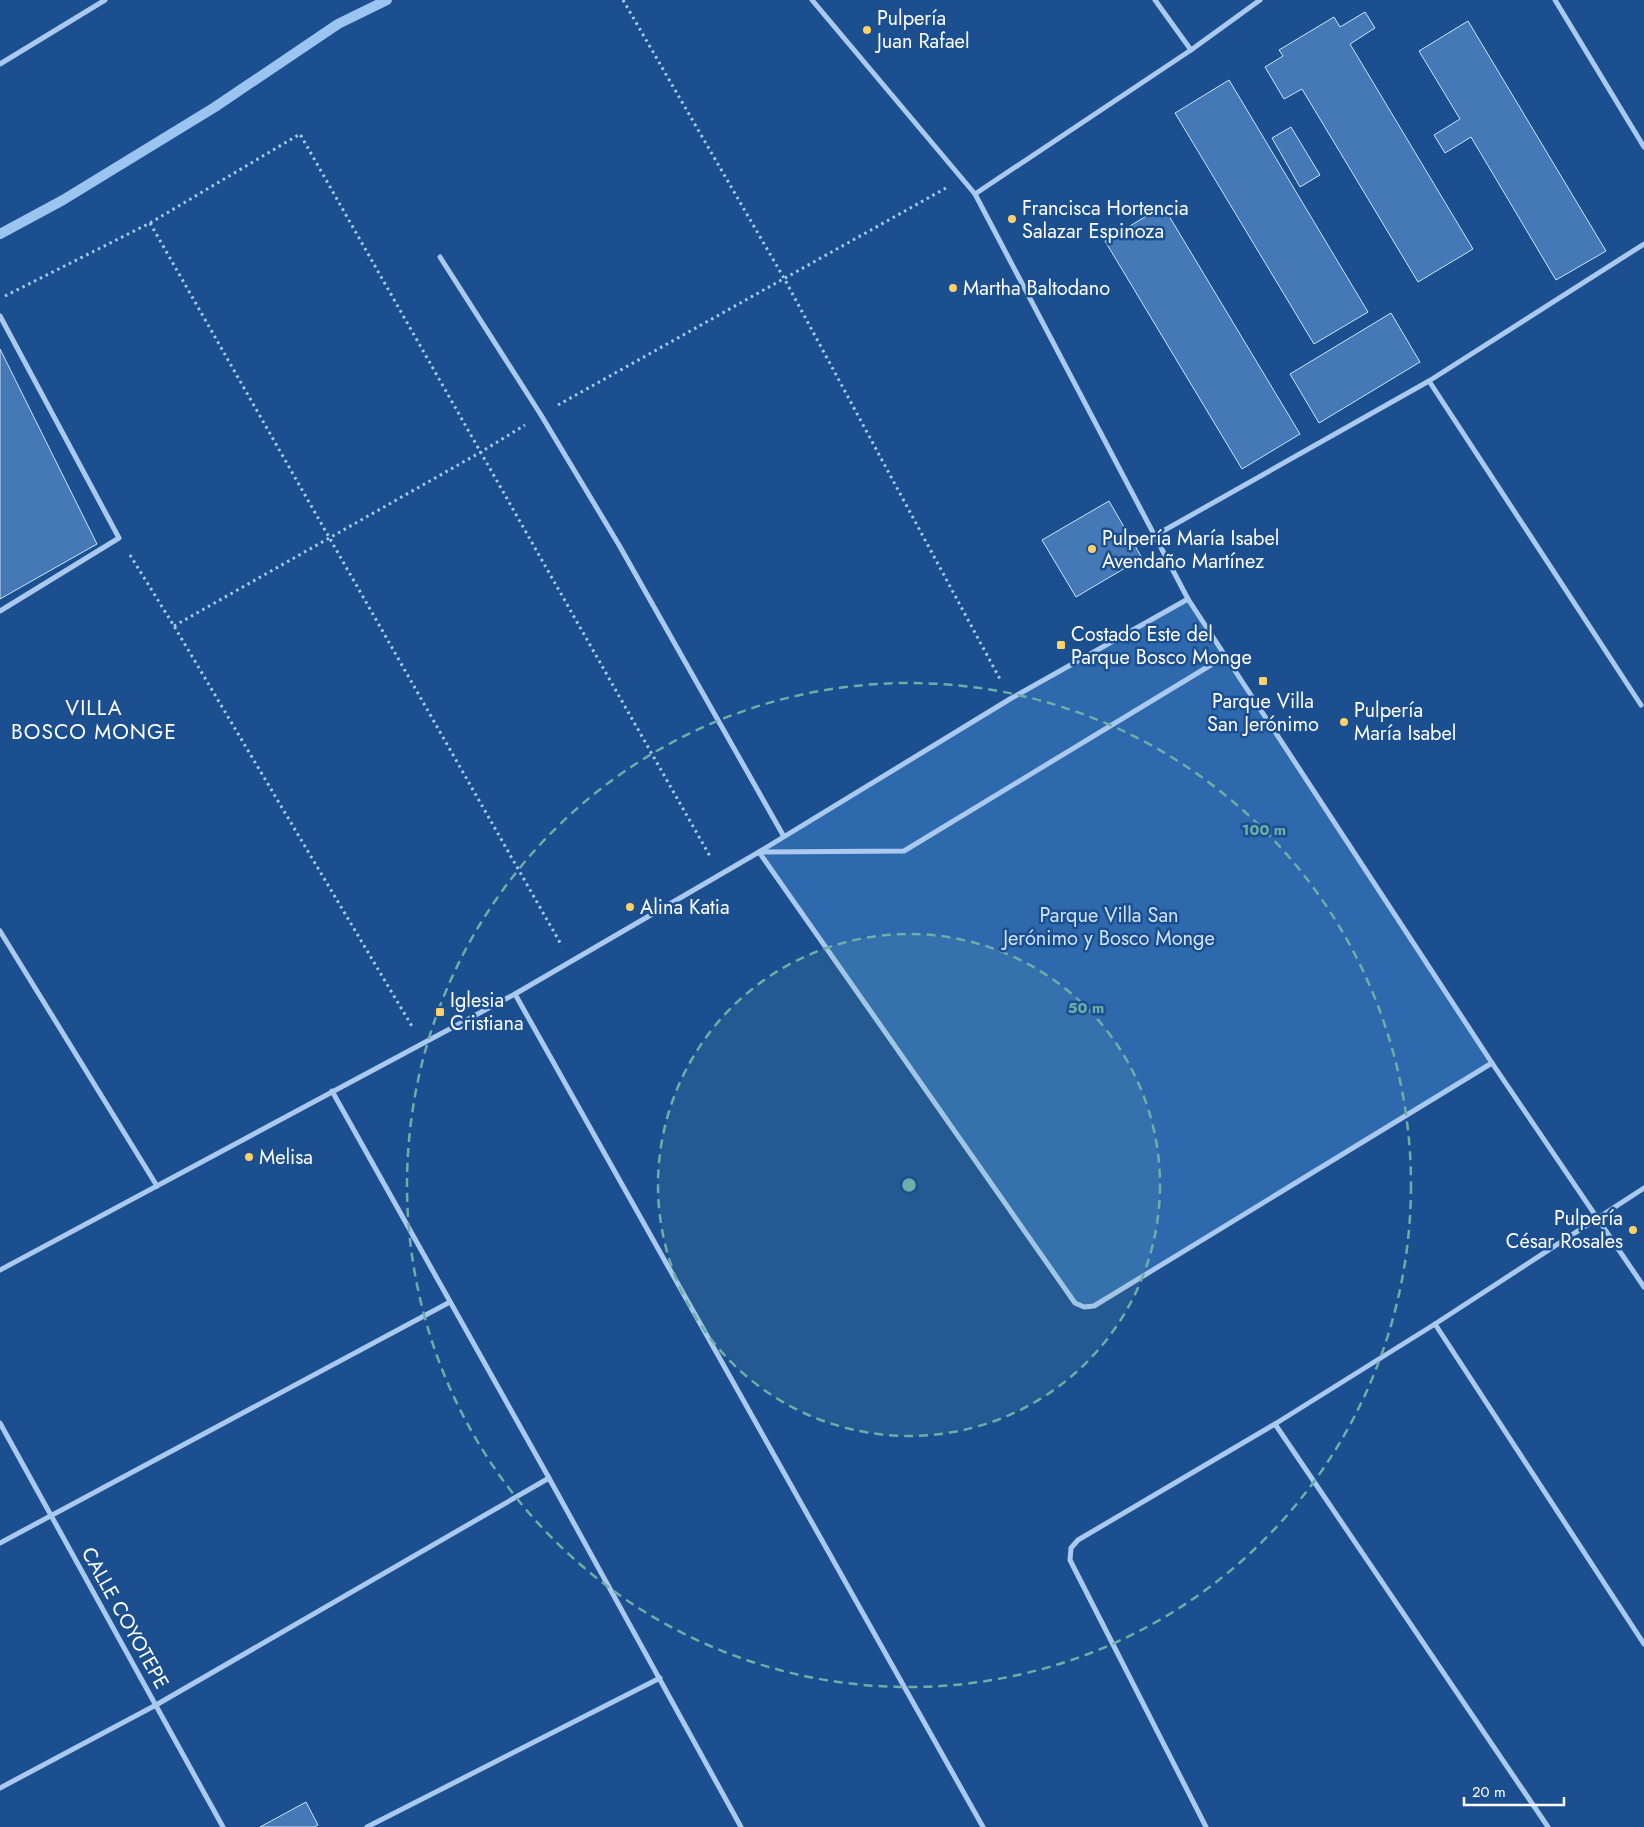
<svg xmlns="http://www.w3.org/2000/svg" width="1644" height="1827" font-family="Jost,sans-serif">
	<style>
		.green { fill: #2e69ad }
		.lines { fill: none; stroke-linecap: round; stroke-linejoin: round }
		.stream { stroke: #9cc4f0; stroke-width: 10 }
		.building { fill: #4478b7; stroke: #cfe3fa }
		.path { stroke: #a9c9ee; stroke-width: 3; stroke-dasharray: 2.5 4; stroke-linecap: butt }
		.street { stroke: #a9c9ee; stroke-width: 5 }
		.ring { fill: none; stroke: #6fada8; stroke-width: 2.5; stroke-dasharray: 9 6 }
		.poi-dot { fill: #ffd166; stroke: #1b4f8f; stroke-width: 2 }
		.labels { text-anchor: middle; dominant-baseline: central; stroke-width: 5; stroke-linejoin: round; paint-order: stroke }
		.poi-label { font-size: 20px; fill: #fff; stroke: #1b4f8f; text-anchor: start }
		.park-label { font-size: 20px; fill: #cfe3fa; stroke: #1b4f8f }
		.street-label { font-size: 20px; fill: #fff; stroke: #1b4f8f }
		.neighbourhood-label { font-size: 21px; letter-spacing: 1px; fill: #fff; stroke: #1b4f8f }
		.centre { fill: #6fada8; stroke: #1b4f8f; stroke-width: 2.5 }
		.ring-label { font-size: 15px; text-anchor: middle; font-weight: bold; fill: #6fada8; stroke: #1b4f8f; stroke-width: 5; stroke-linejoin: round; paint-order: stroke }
	</style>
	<rect width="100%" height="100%" fill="#1b4f8f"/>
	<path class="green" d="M1188 599 1492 1063 1094 1306 1075 1303 759 852 1010 699Z"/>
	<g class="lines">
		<path class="stream" d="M0 234 63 200 215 107 338 24 387 0"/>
	</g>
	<g class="building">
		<path d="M1365 12 1375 28 1350 44 1473 249 1418 282 1302 89 1284 99 1265 67 1283 56 1279 50 1334 17 1340 27Z"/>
		<path d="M1468 21 1606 251 1556 280 1471 137 1445 153 1434 135 1460 119 1419 51Z"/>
		<path d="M1229 80 1368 312 1314 344 1175 113Z"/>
		<path d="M1291 127 1320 175 1300 187 1272 138Z"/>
		<path d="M1163 206 1300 434 1242 469 1105 241Z"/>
		<path d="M1391 313 1420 362 1319 423 1290 374Z"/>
		<path d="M0 349 97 544 0 599Z"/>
		<path d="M1109 501 1142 558 1076 597 1042 540Z"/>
		<path d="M306 1802 318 1825 314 1827H260Z"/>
	</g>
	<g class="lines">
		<g class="path">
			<path d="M623 0 785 280 1001 681"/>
			<path d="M150 223 562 946"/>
			<path d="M5 296 150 223 300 134 711 858"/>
			<path d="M558 405 946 188"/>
			<path d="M130 555 174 626 413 1028"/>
			<path d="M174 626 481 452 525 425"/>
		</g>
		<g class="street">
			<path d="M812 0 975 194 1188 599 1492 1063 1644 1287"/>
			<path d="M1155 0 1191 50"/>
			<path d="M1555 0 1644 147"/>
			<path d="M0 64 105 0"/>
			<path d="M975 194 1191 50 1260 0"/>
			<path d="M440 257 541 415 619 545 783 835"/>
			<path d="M0 316 119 538 0 611"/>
			<path d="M1429 381 1641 705"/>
			<path d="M1156 535 1429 381 1644 244"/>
			<path d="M759 852 1075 1303 1084 1307 1094 1306 1492 1063"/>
			<path d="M759 852 904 851 1224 657"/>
			<path d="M0 931 157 1186"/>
			<path d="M515 994 983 1827"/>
			<path d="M332 1091 549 1478 741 1827"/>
			<path d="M0 1270 515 994 759 852 1010 699 1188 599"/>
			<path d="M1435 1324 1644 1644"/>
			<path d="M0 1423 223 1827"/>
			<path d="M1275 1424 1548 1827"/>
			<path d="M0 1543 450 1302"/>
			<path d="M0 1788 156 1705 549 1478"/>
			<path d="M367 1827 660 1678"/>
			<path d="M1206 1827 1070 1560 1071 1548 1078 1540 1275 1424 1435 1324 1644 1188"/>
		</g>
	</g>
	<circle cx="909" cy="1185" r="251" fill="#6fada8" fill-opacity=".12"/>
	<g class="ring">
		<circle cx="909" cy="1185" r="251"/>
		<circle cx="909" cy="1185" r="502"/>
	</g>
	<g class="poi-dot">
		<circle cx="867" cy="30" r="5"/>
		<circle cx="1012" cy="219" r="5"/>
		<circle cx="953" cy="288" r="5"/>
		<circle cx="1092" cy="549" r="5"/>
		<rect x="1056" y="640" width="10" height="10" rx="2.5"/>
		<rect x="1258" y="676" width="10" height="10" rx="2.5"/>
		<circle cx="1344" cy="722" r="5"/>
		<circle cx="630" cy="907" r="5"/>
		<rect x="435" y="1007" width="10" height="10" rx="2.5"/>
		<circle cx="249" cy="1157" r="5"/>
		<circle cx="1633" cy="1230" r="5"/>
	</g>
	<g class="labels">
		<g class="poi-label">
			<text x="877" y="18">Pulpería<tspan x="877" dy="23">Juan Rafael</tspan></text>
			<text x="1022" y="208">Francisca Hortencia<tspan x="1022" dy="23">Salazar Espinoza</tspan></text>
			<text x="963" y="288">Martha Baltodano</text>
			<text x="1102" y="538">Pulpería María Isabel<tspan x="1102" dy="23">Avendaño Martínez</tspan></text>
			<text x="1071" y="634">Costado Este del<tspan x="1071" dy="23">Parque Bosco Monge</tspan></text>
			<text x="1263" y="701" text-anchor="middle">Parque Villa<tspan x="1263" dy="23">San Jerónimo</tspan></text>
			<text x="1354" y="710">Pulpería<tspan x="1354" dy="23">María Isabel</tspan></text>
			<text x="640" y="907">Alina Katia</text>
			<text x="450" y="1000">Iglesia<tspan x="450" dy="23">Cristiana</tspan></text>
			<text x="259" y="1157">Melisa</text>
			<text x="1623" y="1218" text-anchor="end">Pulpería<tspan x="1623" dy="23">César Rosales</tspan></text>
		</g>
		<g class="park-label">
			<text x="1109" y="915">Parque Villa San<tspan x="1109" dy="23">Jerónimo y Bosco Monge</tspan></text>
		</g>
		<g class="street-label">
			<text transform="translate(125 1618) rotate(61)">CALLE COYOTEPE</text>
		</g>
		<g class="neighbourhood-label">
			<text x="94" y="708">VILLA<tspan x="94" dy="24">BOSCO MONGE</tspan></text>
		</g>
	</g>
	<circle cx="909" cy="1185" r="8" class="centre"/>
	<g class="ring-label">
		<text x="1264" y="835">100 m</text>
		<text x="1086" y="1013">50 m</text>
	</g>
	<path d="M1464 1797v8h100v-8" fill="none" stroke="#ffffff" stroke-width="2.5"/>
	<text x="1472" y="1797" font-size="15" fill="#ffffff" stroke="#1b4f8f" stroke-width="4" paint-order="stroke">20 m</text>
</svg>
